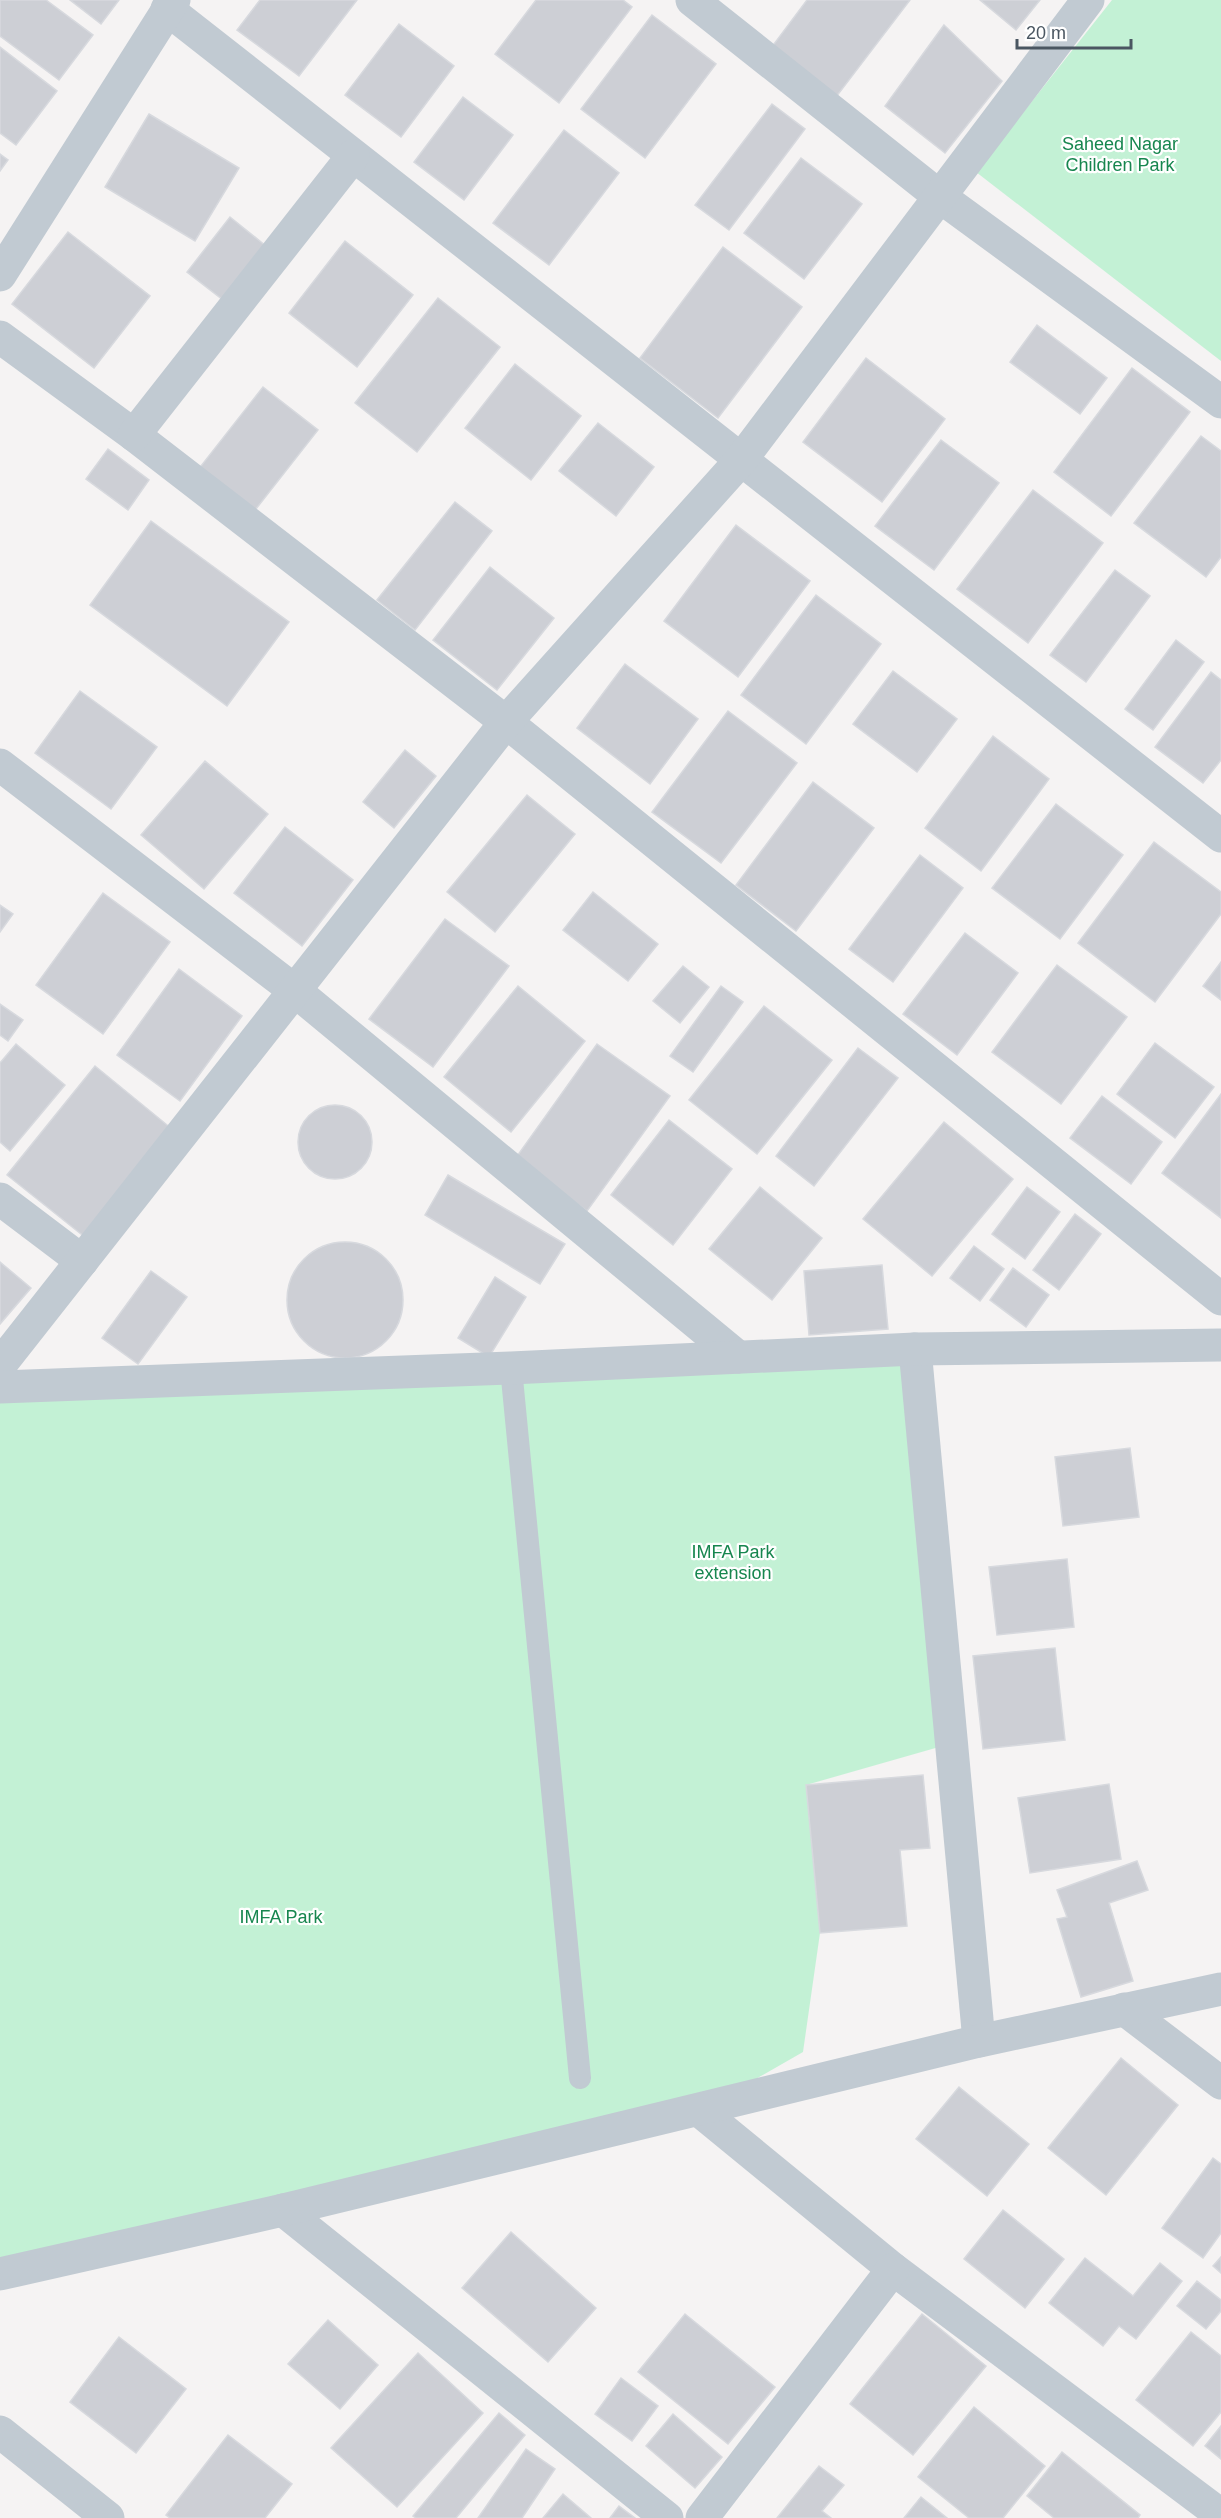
<svg xmlns="http://www.w3.org/2000/svg" width="1221" height="2518" font-family="Arial,sans-serif">
	<style>
		.green { fill: #c3f1d5 }
		.building { fill: #cdcfd5; stroke: #d7d9de; stroke-width: 1.5 }
		.lines { fill: none; stroke-linecap: round; stroke-linejoin: round }
		.service { stroke: #c1cad2; stroke-width: 22 }
		.minor { stroke: #c1cad2; stroke-width: 33 }
		.labels { text-anchor: middle; dominant-baseline: central; stroke-width: 4.5; stroke-linejoin: round; paint-order: stroke }
		.park-label { font-size: 18px; fill: #17864f; stroke: #fff }
	</style>
	<rect width="100%" height="100%" fill="#f5f3f3"/>
	<g class="green">
		<path d="M1112 0H1221V361L976 172Z"/>
		<path d="M915 1349 953 1743 806 1785 820 1933 803 2052 700 2111 0 2267V1400Z"/>
	</g>
	<g class="building">
		<path d="M0 0H46L93 35 59 80 0 36Z"/>
		<path d="M70 0H119L101 24Z"/>
		<path d="M260 0H357L299 76 237 30Z"/>
		<path d="M536 0H623L632 7 559 103 495 54Z"/>
		<path d="M807 0H910L836 97 771 48Z"/>
		<path d="M980 0H1040L1016 30Z"/>
		<path d="M652 15 716 64 645 158 581 109Z"/>
		<path d="M399 24 454 66 401 137 345 95Z"/>
		<path d="M944 25 1002 81 945 153 885 106Z"/>
		<path d="M0 47 57 91 16 145 0 133Z"/>
		<path d="M463 97 513 135 464 200 414 162Z"/>
		<path d="M772 104 805 129 729 230 695 205Z"/>
		<path d="M149 114 239 168 195 241 105 187Z"/>
		<path d="M564 130 619 173 549 265 493 223Z"/>
		<path d="M0 154 8 160 0 171Z"/>
		<path d="M801 158 862 204 804 279 744 233Z"/>
		<path d="M230 217 266 246 223 300 187 272Z"/>
		<path d="M68 232 150 296 94 368 12 304Z"/>
		<path d="M345 241 413 295 357 367 289 313Z"/>
		<path d="M723 247 802 307 718 418 640 358Z"/>
		<path d="M438 298 500 347 417 452 355 403Z"/>
		<path d="M1037 325 1107 378 1080 414 1010 362Z"/>
		<path d="M866 358 945 419 882 502 803 442Z"/>
		<path d="M515 364 581 416 531 480 465 428Z"/>
		<path d="M1132 368 1190 412 1111 516 1054 472Z"/>
		<path d="M263 387 318 430 252 514 197 471Z"/>
		<path d="M598 423 654 467 616 516 559 471Z"/>
		<path d="M1201 436 1221 451V557L1206 577 1134 523Z"/>
		<path d="M941 440 999 483 934 570 875 526Z"/>
		<path d="M108 449 149 480 128 510 86 479Z"/>
		<path d="M1033 490 1103 543 1028 643 957 589Z"/>
		<path d="M455 502 492 531 415 630 377 600Z"/>
		<path d="M151 521 289 622 227 706 90 605Z"/>
		<path d="M736 525 810 581 738 677 664 621Z"/>
		<path d="M490 567 554 618 497 690 433 640Z"/>
		<path d="M1115 570 1150 596 1086 682 1050 655Z"/>
		<path d="M816 595 881 644 806 744 741 695Z"/>
		<path d="M1176 640 1204 662 1153 730 1125 709Z"/>
		<path d="M625 664 698 719 650 784 577 728Z"/>
		<path d="M893 671 957 719 917 772 853 724Z"/>
		<path d="M1211 672 1221 680V760L1203 783 1155 747Z"/>
		<path d="M80 691 157 747 111 809 35 753Z"/>
		<path d="M728 711 797 763 721 863 652 812Z"/>
		<path d="M993 736 1049 779 981 871 925 828Z"/>
		<path d="M405 750 436 776 394 828 363 802Z"/>
		<path d="M205 761 268 814 204 889 141 835Z"/>
		<path d="M813 782 874 828 796 931 736 885Z"/>
		<path d="M527 795 575 834 495 932 447 892Z"/>
		<path d="M1056 804 1123 855 1060 939 992 888Z"/>
		<path d="M285 827 353 880 302 946 234 893Z"/>
		<path d="M1154 842 1221 892V914L1155 1002 1078 943Z"/>
		<path d="M920 855 963 888 893 982 849 949Z"/>
		<path d="M593 892 658 944 628 981 563 930Z"/>
		<path d="M103 893 170 942 103 1034 36 985Z"/>
		<path d="M0 905 13 914 0 932Z"/>
		<path d="M445 919 509 966 433 1067 369 1019Z"/>
		<path d="M965 933 1018 973 957 1055 903 1014Z"/>
		<path d="M1221 962V1000L1203 986Z"/>
		<path d="M1057 965 1127 1017 1061 1104 992 1052Z"/>
		<path d="M683 966 709 987 680 1023 653 1001Z"/>
		<path d="M179 969 242 1016 180 1101 117 1055Z"/>
		<path d="M518 986 585 1041 511 1132 444 1077Z"/>
		<path d="M721 986 743 1002 693 1072 670 1056Z"/>
		<path d="M0 1004 23 1020 8 1041 0 1035Z"/>
		<path d="M764 1006 832 1060 757 1154 689 1100Z"/>
		<path d="M1155 1043 1214 1087 1175 1138 1117 1094Z"/>
		<path d="M16 1044 65 1085 10 1151 0 1142V1063Z"/>
		<path d="M597 1044 670 1096 587 1211 515 1159Z"/>
		<path d="M858 1048 898 1078 814 1186 776 1156Z"/>
		<path d="M95 1066 172 1129 86 1238 7 1175Z"/>
		<path d="M1221 1094V1218L1162 1173Z"/>
		<path d="M1102 1096 1162 1142 1131 1184 1070 1138Z"/>
		<circle cx="335" cy="1142" r="37"/>
		<path d="M669 1120 732 1169 673 1245 611 1195Z"/>
		<path d="M944 1122 1013 1179 932 1276 863 1219Z"/>
		<path d="M448 1175 565 1244 540 1284 425 1215Z"/>
		<path d="M760 1187 822 1238 772 1300 709 1249Z"/>
		<path d="M1027 1187 1060 1212 1025 1259 992 1234Z"/>
		<path d="M1075 1214 1101 1234 1059 1290 1033 1270Z"/>
		<circle cx="345" cy="1300" r="58"/>
		<path d="M974 1246 1004 1269 980 1301 950 1278Z"/>
		<path d="M0 1262 31 1288 0 1324Z"/>
		<path d="M882 1265 888 1329 809 1335 804 1271Z"/>
		<path d="M1013 1268 1049 1295 1026 1327 990 1300Z"/>
		<path d="M151 1271 187 1297 138 1364 102 1338Z"/>
		<path d="M495 1277 526 1297 489 1357 458 1338Z"/>
		<path d="M1130 1448 1139 1517 1063 1526 1055 1457Z"/>
		<path d="M1067 1559 1074 1627 997 1635 989 1567Z"/>
		<path d="M1055 1648 1065 1740 983 1749 973 1656Z"/>
		<path d="M923 1775 930 1848 900 1850 907 1926 820 1933 806 1785Z"/>
		<path d="M1109 1784 1121 1859 1030 1873 1018 1798Z"/>
		<path d="M1137 1861 1148 1890 1109 1903 1133 1981 1081 1997 1057 1919 1067 1917 1057 1890Z"/>
		<path d="M1121 2058 1178 2105 1106 2195 1048 2148Z"/>
		<path d="M959 2087 1029 2144 987 2196 916 2139Z"/>
		<path d="M1213 2158 1221 2164V2233L1203 2258 1162 2228Z"/>
		<path d="M1003 2210 1064 2259 1025 2308 964 2259Z"/>
		<path d="M511 2232 596 2308 548 2362 462 2288Z"/>
		<path d="M1221 2257V2273L1213 2266Z"/>
		<path d="M1085 2258 1133 2296 1160 2263 1182 2281 1136 2339 1119 2326 1103 2346 1049 2303Z"/>
		<path d="M1197 2281 1221 2300V2311L1206 2329 1177 2306Z"/>
		<path d="M685 2314 775 2387 728 2444 638 2372Z"/>
		<path d="M922 2314 986 2366 913 2455 850 2404Z"/>
		<path d="M328 2320 378 2365 340 2409 288 2364Z"/>
		<path d="M1191 2332 1221 2356V2412L1193 2446 1136 2400Z"/>
		<path d="M119 2337 186 2389 136 2453 70 2402Z"/>
		<path d="M418 2353 483 2413 397 2507 331 2448Z"/>
		<path d="M621 2378 658 2406 632 2441 595 2414Z"/>
		<path d="M974 2407 1045 2466 1003 2518H969L918 2477Z"/>
		<path d="M499 2413 525 2435 456 2518H416L413 2516Z"/>
		<path d="M673 2414 722 2457 695 2488 646 2446Z"/>
		<path d="M1221 2426V2459L1205 2446Z"/>
		<path d="M228 2435 292 2484 265 2518H170L166 2515Z"/>
		<path d="M526 2449 555 2469 522 2518H478Z"/>
		<path d="M1062 2452 1140 2515 1138 2518H1054L1027 2496Z"/>
		<path d="M819 2466 844 2485 822 2511 831 2518H777Z"/>
		<path d="M563 2494 591 2518H543Z"/>
		<path d="M921 2497 947 2518H904Z"/>
		<path d="M619 2506 635 2518H610Z"/>
	</g>
	<g class="lines">
		<path class="service" d="M511 1368 580 2078"/>
		<g class="minor">
			<path d="M692 0 939 196 1221 402"/>
			<path d="M167 9 1221 836"/>
			<path d="M0 275 174 0"/>
			<path d="M0 337 134 435 506 722 1221 1299"/>
			<path d="M134 435 353 156"/>
			<path d="M0 765 294 990 738 1357"/>
			<path d="M0 1199 82 1261"/>
			<path d="M915 1349 979 2041"/>
			<path d="M0 1365 506 722 741 460 1088 0"/>
			<path d="M0 1387 511 1368 915 1349 1221 1345"/>
			<path d="M1124 2009 1221 2083"/>
			<path d="M700 2111 893 2269 1221 2515"/>
			<path d="M283 2210 667 2518"/>
			<path d="M0 2274 283 2210 979 2041 1221 1989"/>
			<path d="M0 2432 108 2518"/>
			<path d="M702 2518 893 2269"/>
		</g>
	</g>
	<g class="labels">
		<g class="park-label">
			<text x="1120" y="144">Saheed Nagar<tspan x="1120" dy="21">Children Park</tspan></text>
			<text x="733" y="1552">IMFA Park<tspan x="733" dy="21">extension</tspan></text>
			<text x="281" y="1917">IMFA Park</text>
		</g>
	</g>
	<path d="M1017 39v9h114v-9" fill="none" stroke="#4a5661" stroke-width="3"/>
	<text x="1026" y="39" font-size="18" fill="#4a5661" stroke="#ffffff" stroke-width="4.5" paint-order="stroke">20 m</text>
</svg>
